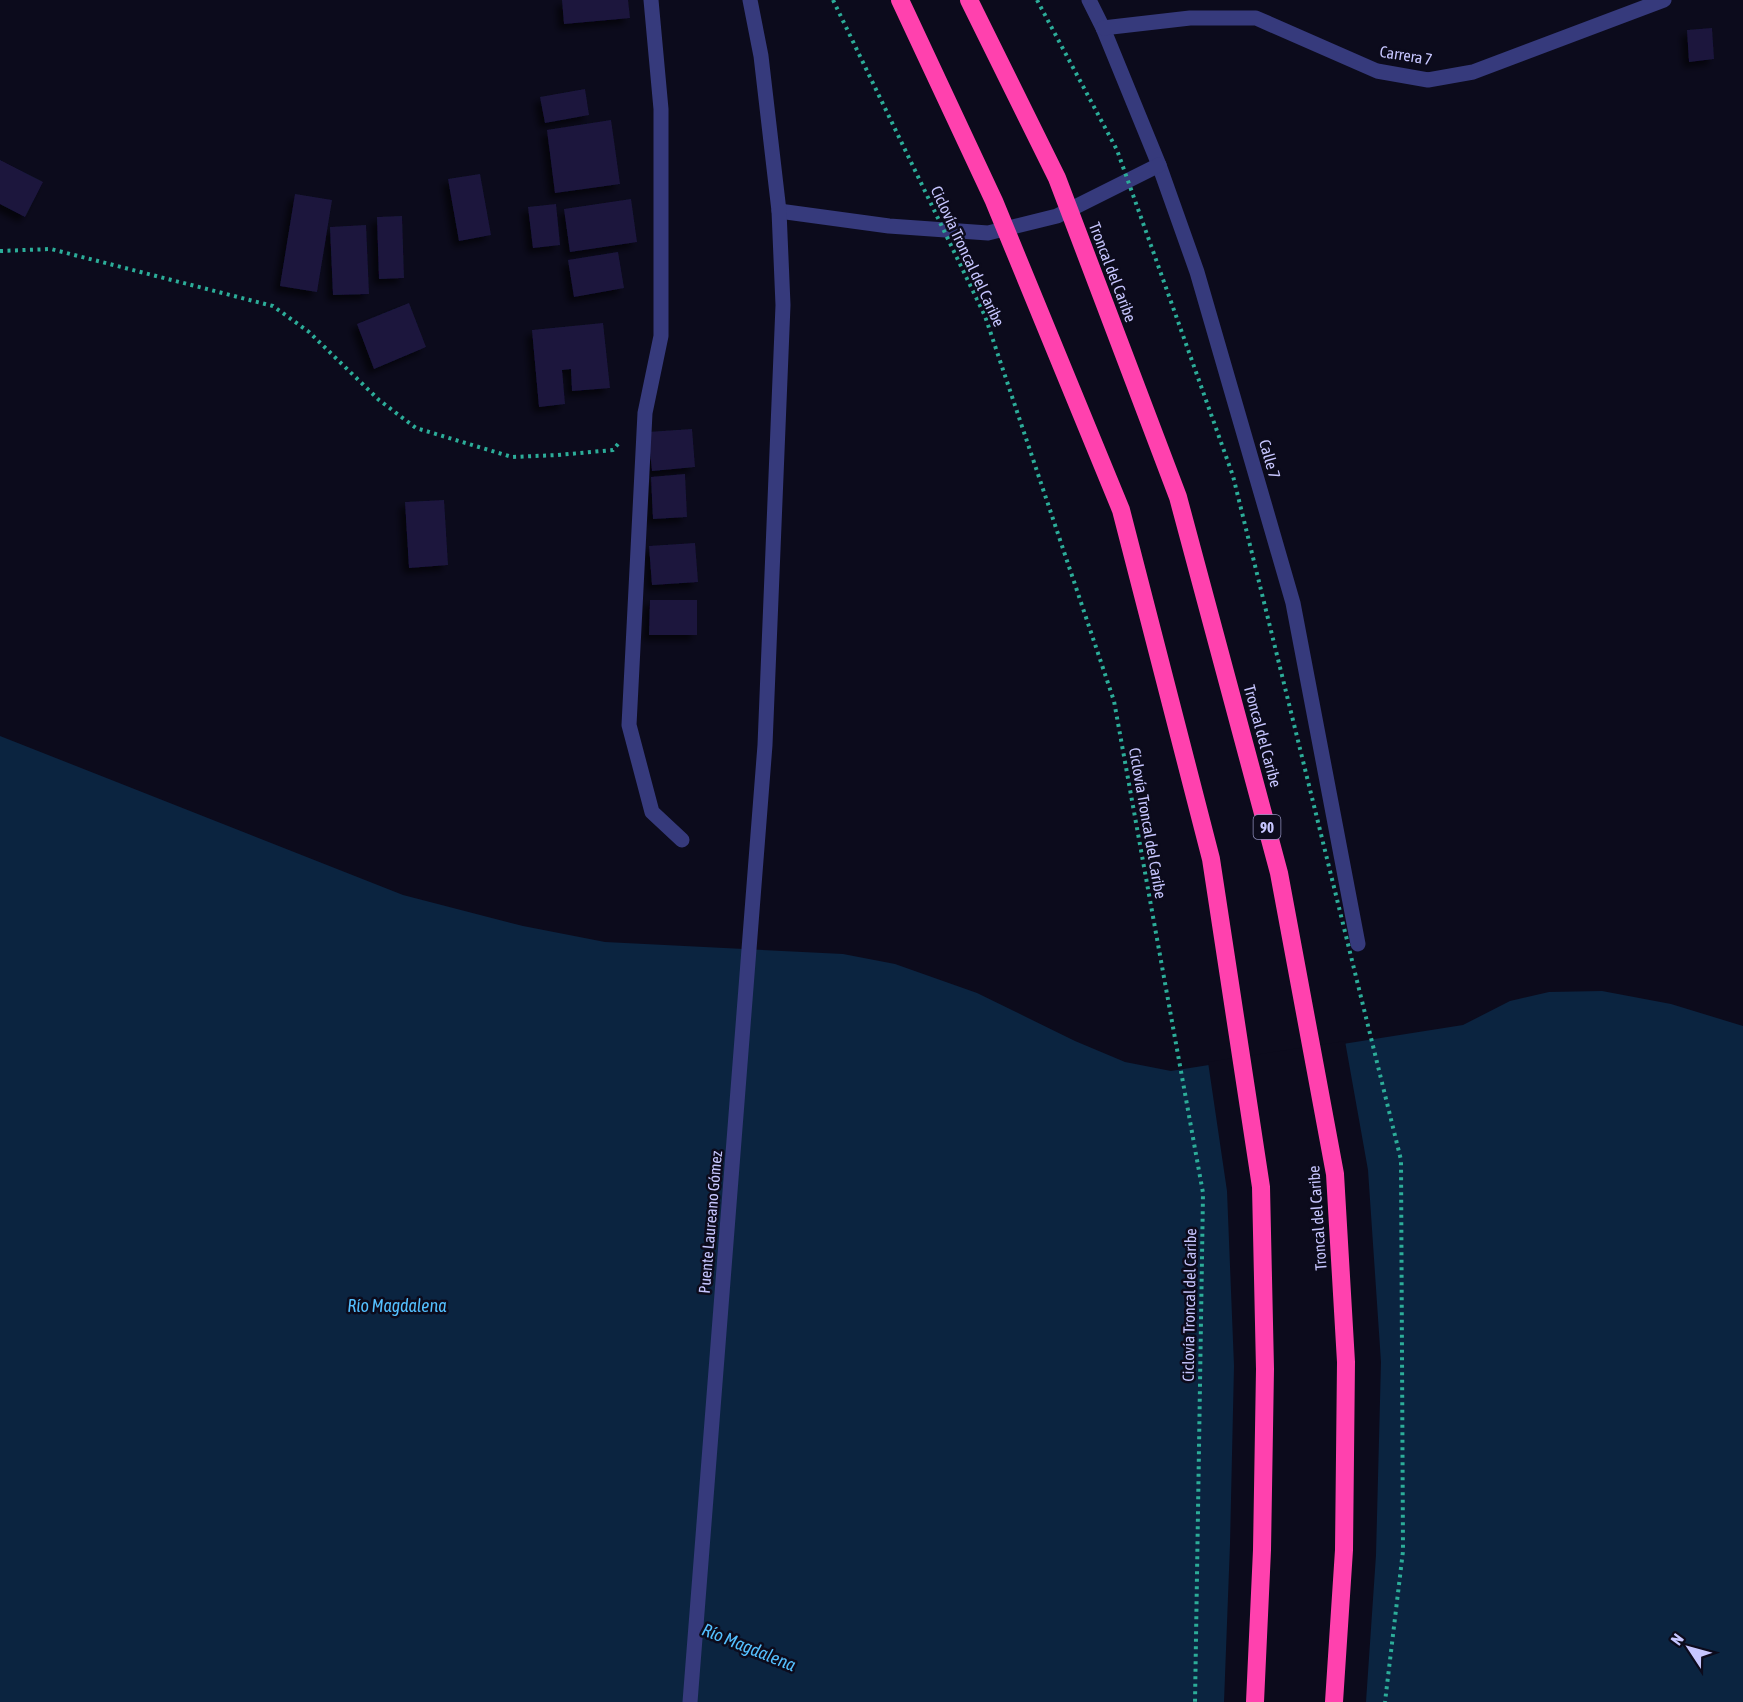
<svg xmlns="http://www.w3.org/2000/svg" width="1743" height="1702" font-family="'Asap Condensed',sans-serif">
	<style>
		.water { fill: #0b2440 }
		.pier { fill: #0c0b1c }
		.building { fill: #1b173d; filter: url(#shadow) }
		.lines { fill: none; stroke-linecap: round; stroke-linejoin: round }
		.path { stroke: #2cad99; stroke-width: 4; stroke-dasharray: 3 4.5; stroke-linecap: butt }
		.minor { stroke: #363a7c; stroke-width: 15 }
		.path-bridge { stroke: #2cad99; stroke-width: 4; stroke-dasharray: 3 4.5; stroke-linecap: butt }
		.highway-bridge { stroke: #ff41ae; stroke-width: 18 }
		.labels { text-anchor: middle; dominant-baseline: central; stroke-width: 5; stroke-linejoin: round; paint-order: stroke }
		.shield { fill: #0c0b1c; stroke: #8f8ebb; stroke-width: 1.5 }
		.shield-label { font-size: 15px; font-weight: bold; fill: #c7c6ff }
		.street-label { font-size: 16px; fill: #c7c6ff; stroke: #0c0b1c }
		.water-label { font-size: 18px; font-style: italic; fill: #54c0ff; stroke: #0c0b1c }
	</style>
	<defs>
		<filter id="shadow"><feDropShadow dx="-5.5" dy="5.5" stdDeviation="3" flood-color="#0009"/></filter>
	</defs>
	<rect width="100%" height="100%" fill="#0c0b1c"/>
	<path class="water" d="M0 736 403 895 523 926 605 942 843 954 895 964 977 993 1075 1041 1125 1062 1171 1071 1463 1025 1510 1001 1549 992 1602 991 1671 1004 1743 1026V1702H0Z"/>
	<path class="pier" d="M1345 1041 1368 1170 1381 1362 1376 1555 1366 1702H1224L1230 1544 1234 1366 1227 1191 1208 1062Z"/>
	<g class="building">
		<path d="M562 0H628L630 18 564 24Z"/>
		<path d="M1712 28 1714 59 1689 62 1687 30Z"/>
		<path d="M585 89 589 115 545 123 540 97Z"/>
		<path d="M611 120 620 184 555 193 547 130Z"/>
		<path d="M0 160 43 182 25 217 0 204Z"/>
		<path d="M480 174 491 235 459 241 448 179Z"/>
		<path d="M295 194 332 200 317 292 280 286Z"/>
		<path d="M631 199 637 242 570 252 564 209Z"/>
		<path d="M556 204 560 245 533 248 528 207Z"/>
		<path d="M402 216 404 278 379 279 377 217Z"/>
		<path d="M366 225 369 294 333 295 330 227Z"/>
		<path d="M618 252 624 288 574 297 568 260Z"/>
		<path d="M409 303 426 347 374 369 357 324Z"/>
		<path d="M603 323 610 388 572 391 571 369 562 370 565 404 539 407 532 330Z"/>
		<path d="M692 429 695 467 652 471 648 432Z"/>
		<path d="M685 474 687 517 653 519 651 477Z"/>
		<path d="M444 500 448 565 409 568 405 502Z"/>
		<path d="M695 543 698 582 652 585 649 546Z"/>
		<path d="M650 600H697V635H649Z"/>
	</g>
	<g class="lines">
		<path class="path" d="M0 251 51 249 273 306 309 332 379 400 416 428 512 457 558 455 613 450 618 444"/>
		<g class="minor">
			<path d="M651 0 661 109V336L645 413 629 725 652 812 682 840"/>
			<path d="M1089 0 1103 28 1159 165 1197 272 1293 603 1358 944"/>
			<path d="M1103 28 1190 18H1256L1377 71 1428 80 1473 72 1664 0"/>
			<path d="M779 211 889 226 988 233 1057 216 1159 165"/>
			<path d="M690 1702 765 745 783 305 779 211 761 56 750 0"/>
		</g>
		<g class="path-bridge">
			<path d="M833 0 985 316 1114 701 1203 1193 1195 1702"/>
			<path d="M1037 0 1117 150 1233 476 1401 1160 1403 1551 1385 1702"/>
		</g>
		<g class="highway-bridge">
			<path d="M900 0 994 201 1121 510 1211 859 1261 1187 1265 1369 1262 1550 1255 1702"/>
			<path d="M969 0 1057 178 1178 497 1279 873 1335 1174 1346 1362 1344 1550 1334 1702"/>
		</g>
	</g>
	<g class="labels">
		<rect class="shield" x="1253.5" y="815" width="27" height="24" rx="4.5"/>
		<g class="shield-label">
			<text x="1267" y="827">90</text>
		</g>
		<g class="street-label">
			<text transform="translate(1406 55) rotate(9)">Carrera 7</text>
			<text transform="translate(968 256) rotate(65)">Ciclovía Troncal del Caribe</text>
			<text transform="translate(1113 272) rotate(69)">Troncal del Caribe</text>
			<text transform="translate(1270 459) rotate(74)">Calle 7</text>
			<text transform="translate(1263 736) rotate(75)">Troncal del Caribe</text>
			<text transform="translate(1148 823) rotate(80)">Ciclovía Troncal del Caribe</text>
			<text transform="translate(1317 1218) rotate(-94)">Troncal del Caribe</text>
			<text transform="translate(710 1222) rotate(-85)">Puente Laureano Gómez</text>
			<text transform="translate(1189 1305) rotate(-89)">Ciclovía Troncal del Caribe</text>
		</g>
		<g class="water-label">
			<text x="397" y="1305">Río Magdalena</text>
			<text transform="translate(749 1647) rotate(22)">Río Magdalena</text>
		</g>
	</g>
	<g transform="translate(1689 1648) rotate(306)" stroke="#0c0b1c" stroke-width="4.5" paint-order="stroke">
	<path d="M0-4.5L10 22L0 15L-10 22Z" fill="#c7c6ff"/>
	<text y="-9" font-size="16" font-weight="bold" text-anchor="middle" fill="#c7c6ff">N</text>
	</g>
</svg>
